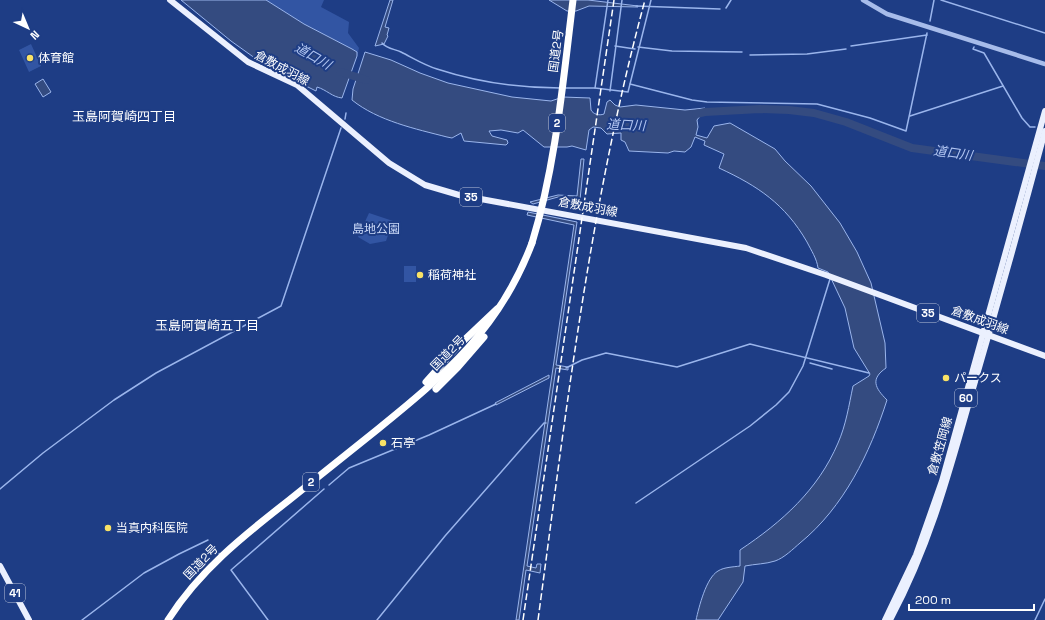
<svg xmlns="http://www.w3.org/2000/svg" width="1045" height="620" font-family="'Space Grotesk','Noto Sans JP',sans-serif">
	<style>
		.green { fill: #3255a3 }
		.water { fill: #344b80; stroke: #9ab5ec }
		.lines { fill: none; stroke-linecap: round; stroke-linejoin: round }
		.stream { stroke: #9ab5ec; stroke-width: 1.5 }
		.river { stroke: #344b80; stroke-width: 8 }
		.minor { stroke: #a7bcea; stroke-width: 4.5 }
		.major { stroke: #ebf0fe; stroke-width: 6 }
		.highway { stroke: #fff; stroke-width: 7 }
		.rail { stroke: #fff; stroke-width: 1.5; stroke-dasharray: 7 3; stroke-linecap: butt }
		.highway-bridge { stroke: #fff; stroke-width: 7 }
		.poi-dot { fill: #f9e266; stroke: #1e3d85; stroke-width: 1.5 }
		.labels { text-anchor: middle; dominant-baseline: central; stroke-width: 4; stroke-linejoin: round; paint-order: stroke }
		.shield { fill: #1e3d85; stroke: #bcc5da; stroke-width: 1 }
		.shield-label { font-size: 11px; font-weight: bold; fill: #fff }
		.street-label { font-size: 12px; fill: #fff; stroke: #1e3d85 }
		.poi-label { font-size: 12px; fill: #fff; stroke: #1e3d85; text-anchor: start }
		.park-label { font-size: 12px; fill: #cbd9f8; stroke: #1e3d85 }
		.water-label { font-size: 13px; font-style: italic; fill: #b2c6f2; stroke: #1e3d85 }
		.neighbourhood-label { font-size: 13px; fill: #fff; stroke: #1e3d85 }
	</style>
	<rect width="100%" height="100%" fill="#1e3d85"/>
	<g class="green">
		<path d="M266 0H324L321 7 349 22 348 33 359 48 357 56V52L352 49 304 24Z"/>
		<path d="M31 44 41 66 29 72 19 50Z"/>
		<path d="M369 213 393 221 386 241 370 244 358 237Z"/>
		<rect x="404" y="266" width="12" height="16"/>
	</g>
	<g class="water">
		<path d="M181 0H266L304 24 352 49 357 52V56L342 98C332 97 327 90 317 87L316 91 266 66 231 41Z"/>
		<path d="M390 0H393L385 27 389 28 387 35 388 36 384 44 375 46Z"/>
		<path d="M549 0H588L638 6V7L589 6 576 11H567Z"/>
		<path d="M365 52 391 60 420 73 448 83 512 97 551 101 563 97 590 98 591 110C593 114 599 116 604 114L607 102 610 100 615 105 620 107 636 105 685 110 705 108 706 114 701 115 697 120 698 127 696 135 707 138 714 126 730 123 775 149 785 161 811 186 840 223 857 252 871 283 885 343 886 368C870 379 875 388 887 400 870 453 844 507 800 543 793 549 784 558 775 561 766 564 755 564 745 566L743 582 718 620H696C699 607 706 578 718 571 724 567 734 567 740 566V550C782 522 818 490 838 443 846 425 849 405 853 386L869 376 870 374 854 348 845 308 828 272 818 268C817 259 811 250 807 242 785 204 758 186 719 168L724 154 704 145 705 141 695 137 691 147 685 152 674 151 668 153 629 151 625 142 621 140V133L607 134 601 128 593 127 589 130 586 150 572 146 567 147H544L523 130 518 133 501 130 489 131 492 136 507 140 508 143 506 145 464 141 461 133 452 138 447 137C416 129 378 121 352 100L353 89Z"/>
		<path d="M43 79 51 92 43 97 35 84Z"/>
		<path d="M581 159H584L580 200 558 197 533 204 530 202 558 195 577 196Z"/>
		<path d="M528 212 577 222 556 365 568 367V370L556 368 527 566 536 568 537 564H541L540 573 526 570 519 620H516L574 225 527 215Z"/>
		<path d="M549 375V378L496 405 495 403Z"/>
	</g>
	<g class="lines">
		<g class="stream">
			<path d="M941 0 1045 33"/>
			<path d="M636 6 720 9"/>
			<path d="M726 8 731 0"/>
			<path d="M930 21 934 0"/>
			<path d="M382 43C387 49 395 49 401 52 413 58 424 65 437 69 477 82 519 88 560 88"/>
			<path d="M615 46 635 49"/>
			<path d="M851 46 927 35"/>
			<path d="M638 47 672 51 742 52"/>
			<path d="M974 47 973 49 984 53 1022 118 1030 127H1035"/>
			<path d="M750 55 807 54 846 49"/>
			<path d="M630 84 651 0"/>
			<path d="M564 88H595L628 92 630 84 692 100 707 102 817 104 870 118 906 131 927 33"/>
			<path d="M595 88 608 0"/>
			<path d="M610 91 622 0"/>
			<path d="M910 116 1003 86"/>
			<path d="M345 119 346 113"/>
			<path d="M810 363 832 369"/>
			<path d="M566 368 582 360 606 353 677 367 750 344 869 373"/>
			<path d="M329 485 349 468 429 435 496 404"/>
			<path d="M0 489 43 453 114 400 156 373 281 306 341 128"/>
			<path d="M636 503 750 426 776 405 789 392 803 366 830 279"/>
			<path d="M217 551 220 555"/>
			<path d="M82 620 144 573 179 554 208 540"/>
			<path d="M268 620 231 570 324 489"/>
			<path d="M377 620 445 536 544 423H546"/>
			<path d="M1035 620 1045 599"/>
		</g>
		<g class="river">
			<path d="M341 72 366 80"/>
			<path d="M696 114 705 112 760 109 789 110 814 113 846 122 912 148 1045 166"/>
		</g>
		<path class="minor" d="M863 0 887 14 1045 64"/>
		<g class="major">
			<path d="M170 0 248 62 297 85 389 163 425 185 459 195 746 248 826 275 1045 356"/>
			<path d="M0 566 29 620"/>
			<path d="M885 620 916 555 942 481 1045 111"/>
			<path d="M890 620C929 547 948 477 970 399 996 310 1021 221 1045 131"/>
		</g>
		<g class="highway">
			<path d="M426 382 459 345 497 309"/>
			<path d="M436 389 458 367 484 337"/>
			<path d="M168 620C199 571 243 536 288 501 318 477 348 453 378 429 446 374 500 328 532 243"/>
		</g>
		<g class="rail">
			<path d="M523 620 614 0"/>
			<path d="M538 620C566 412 590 203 645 0"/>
		</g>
		<path class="highway-bridge" d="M532 243C556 165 563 81 573 0"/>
	</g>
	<g class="poi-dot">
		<circle cx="30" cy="58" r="4"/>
		<circle cx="420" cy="275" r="4"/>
		<circle cx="946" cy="378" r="4"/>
		<circle cx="383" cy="443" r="4"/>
		<circle cx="108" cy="528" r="4"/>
	</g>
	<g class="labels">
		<g class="shield">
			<rect x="549" y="114" width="16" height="18" rx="3"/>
			<rect x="460" y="188" width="22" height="18" rx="3"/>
			<rect x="917" y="304" width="22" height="18" rx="3"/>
			<rect x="955" y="389" width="22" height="18" rx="3"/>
			<rect x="303" y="473" width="16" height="18" rx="3"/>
			<rect x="5" y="584" width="20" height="18" rx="3"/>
		</g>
		<g class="shield-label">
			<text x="557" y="123">2</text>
			<text x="471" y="197">35</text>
			<text x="928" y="313">35</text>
			<text x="966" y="398">60</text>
			<text x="311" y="482">2</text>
			<text x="15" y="593">41</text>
		</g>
		<g class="street-label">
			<text transform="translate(556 51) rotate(-82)">国道2号</text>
			<text transform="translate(282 68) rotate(28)">倉敷成羽線</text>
			<text transform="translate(588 207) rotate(11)">倉敷成羽線</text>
			<text transform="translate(980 320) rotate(20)">倉敷成羽線</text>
			<text transform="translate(448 353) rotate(-46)">国道2号</text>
			<text transform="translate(940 446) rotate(-74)">倉敷笠岡線</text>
			<text transform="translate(201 562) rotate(-46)">国道2号</text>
		</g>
		<g class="poi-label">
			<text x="38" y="58">体育館</text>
			<text x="428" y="275">稲荷神社</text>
			<text x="954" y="378">パークス</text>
			<text x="391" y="443">石亭</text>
			<text x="116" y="528">当真内科医院</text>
		</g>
		<g class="park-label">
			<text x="376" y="229">島地公園</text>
		</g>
		<g class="water-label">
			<text transform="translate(313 56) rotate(30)">道口川</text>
			<text transform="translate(626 125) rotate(2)">道口川</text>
			<text transform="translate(953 153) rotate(8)">道口川</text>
		</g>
		<g class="neighbourhood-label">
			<text x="124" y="116">玉島阿賀崎四丁目</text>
			<text x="207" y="325">玉島阿賀崎五丁目</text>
		</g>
	</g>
	<g transform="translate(28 28) rotate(136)" stroke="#1e3d85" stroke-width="3" paint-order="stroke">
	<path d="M0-3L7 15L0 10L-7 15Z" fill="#ffffff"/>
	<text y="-6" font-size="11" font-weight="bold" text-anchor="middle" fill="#ffffff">N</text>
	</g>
	<path d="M909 604v6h125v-6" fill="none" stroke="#ffffff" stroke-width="2"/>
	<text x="915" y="604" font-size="12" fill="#ffffff" stroke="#1e3d85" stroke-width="3" paint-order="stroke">200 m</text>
</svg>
